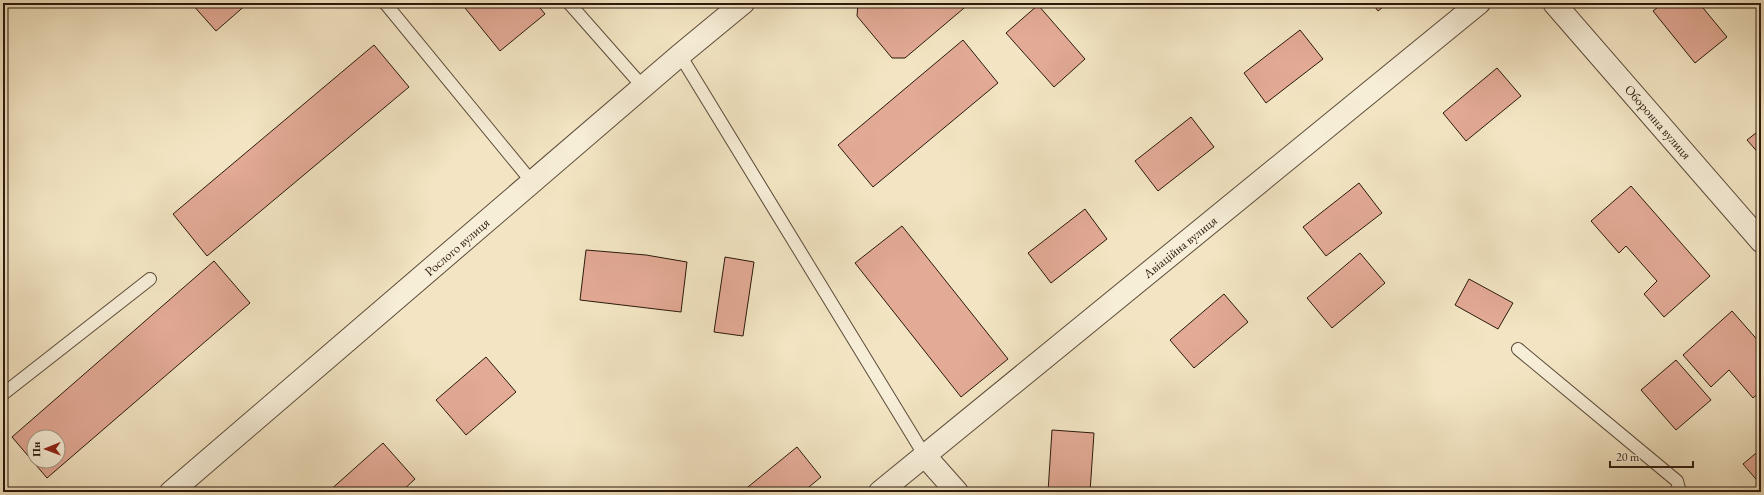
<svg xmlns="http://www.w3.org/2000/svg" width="1764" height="495" font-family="'EB Garamond',serif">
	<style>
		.building { fill: #e3aa96; stroke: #2a190c; fill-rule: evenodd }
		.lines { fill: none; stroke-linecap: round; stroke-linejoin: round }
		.service-casing { stroke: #5c4c3a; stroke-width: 14 }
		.minor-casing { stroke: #5c4c3a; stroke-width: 24 }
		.tertiary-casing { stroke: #5c4c3a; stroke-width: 24 }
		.service { stroke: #f7eed8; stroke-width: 12 }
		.minor { stroke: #f7eed8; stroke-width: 22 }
		.tertiary { stroke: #f7eed8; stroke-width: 22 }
		.labels { text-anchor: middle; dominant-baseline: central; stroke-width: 3.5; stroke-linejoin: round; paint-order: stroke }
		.street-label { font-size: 13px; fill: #2a190c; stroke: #f7eed8 }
	</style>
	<rect width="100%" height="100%" fill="#f3e5c3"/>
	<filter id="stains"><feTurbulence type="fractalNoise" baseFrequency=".005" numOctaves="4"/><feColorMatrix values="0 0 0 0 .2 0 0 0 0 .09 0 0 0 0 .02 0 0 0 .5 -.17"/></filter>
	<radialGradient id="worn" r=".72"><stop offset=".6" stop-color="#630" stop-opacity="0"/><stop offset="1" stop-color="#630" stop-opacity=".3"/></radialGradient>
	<g class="building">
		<path d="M191 3H248L216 31Z"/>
		<path d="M461 3H536L545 14 500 51Z"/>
		<path d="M858 3H970L905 58H892L857 16Z"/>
		<path d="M1372 3H1388L1378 11Z"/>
		<path d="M1663 3H1699L1727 37 1695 63 1653 11Z"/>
		<path d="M1038 5 1085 59 1054 87 1006 33Z"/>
		<path d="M1300 30 1323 59 1266 103 1244 73Z"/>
		<path d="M963 40 998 83 873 187 838 145Z"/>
		<path d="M374 45 409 87 207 256 173 214Z"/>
		<path d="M1497 68 1521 96 1466 141 1443 113Z"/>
		<path d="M1191 117 1214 147 1158 191 1135 161Z"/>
		<path d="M1761 129V156L1747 140Z"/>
		<path d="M1359 183 1382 213 1326 256 1303 227Z"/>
		<path d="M1631 186 1710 276 1664 317 1644 294 1657 281 1626 246 1619 253 1591 221Z"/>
		<path d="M1085 209 1107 239 1051 283 1028 253Z"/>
		<path d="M902 226 1008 359 961 397 855 263Z"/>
		<path d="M586 250 646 255 687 262 681 312 580 300Z"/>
		<path d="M1360 253 1385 283 1332 328 1307 298Z"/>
		<path d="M725 257 754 262 743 336 714 332Z"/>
		<path d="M214 261 250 303 47 478 12 437ZM34 437H58V461H34Z"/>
		<path d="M1469 279 1513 303 1498 329 1455 305Z"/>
		<path d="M1224 294 1248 322 1194 368 1170 340Z"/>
		<path d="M1732 311 1761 344V391L1753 398 1729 370 1711 387 1683 355Z"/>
		<path d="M486 357 516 392 466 435 436 400Z"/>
		<path d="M1676 360 1711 400 1676 430 1641 390Z"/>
		<path d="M1052 430 1094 433 1090 492H1048Z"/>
		<path d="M383 443 415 479 401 492H328Z"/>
		<path d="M797 447 821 477 803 492H744L743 491Z"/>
		<path d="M1761 449V485L1743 464Z"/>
		<path d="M1245 489 1276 492H1245Z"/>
	</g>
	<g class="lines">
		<defs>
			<g id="service">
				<path d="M385 3 532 182"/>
				<path d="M569 3 643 87"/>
				<path d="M680 55 925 456"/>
				<path d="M1518 349 1677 481 1680 492"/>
				<path d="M3 394 150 279"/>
			</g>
			<g id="minor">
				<path d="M1554 3 1761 241"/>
				<path d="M925 456 957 492"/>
				<path d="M880 492 1479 3"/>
			</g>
			<path id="tertiary" d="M171 492 680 55 743 3"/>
		</defs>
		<use href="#service" class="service-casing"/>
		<use href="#minor" class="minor-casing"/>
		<use href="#tertiary" class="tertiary-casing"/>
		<use href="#service" class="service"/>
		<use href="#minor" class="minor"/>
		<use href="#tertiary" class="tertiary"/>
	</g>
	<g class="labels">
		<g class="street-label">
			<text transform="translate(1658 122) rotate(49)">Оборонна вулиця</text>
			<text transform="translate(457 247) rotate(-41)">Рослого вулиця</text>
			<text transform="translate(1180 247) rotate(-39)">Авіаційна вулиця</text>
		</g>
	</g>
	<rect width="1764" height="495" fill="none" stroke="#f3e5c3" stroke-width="16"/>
	<rect x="4" y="4" width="1756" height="487" fill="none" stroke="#2a190c" stroke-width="2"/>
	<rect x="8" y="8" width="1748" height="479" fill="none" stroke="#2a190c"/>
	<g transform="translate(46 449) rotate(269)"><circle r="19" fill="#f7eed8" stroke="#a59986"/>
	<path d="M0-3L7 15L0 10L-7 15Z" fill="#8f2418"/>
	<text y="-6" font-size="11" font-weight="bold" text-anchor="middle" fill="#2a190c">Пн</text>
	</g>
	<path d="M1610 461v6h83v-6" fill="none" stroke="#2a190c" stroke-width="2"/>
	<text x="1616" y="461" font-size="12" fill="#2a190c" stroke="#f7eed8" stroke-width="3" paint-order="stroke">20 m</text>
	<rect width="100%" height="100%" filter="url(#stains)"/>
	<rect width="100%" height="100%" fill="url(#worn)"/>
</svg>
